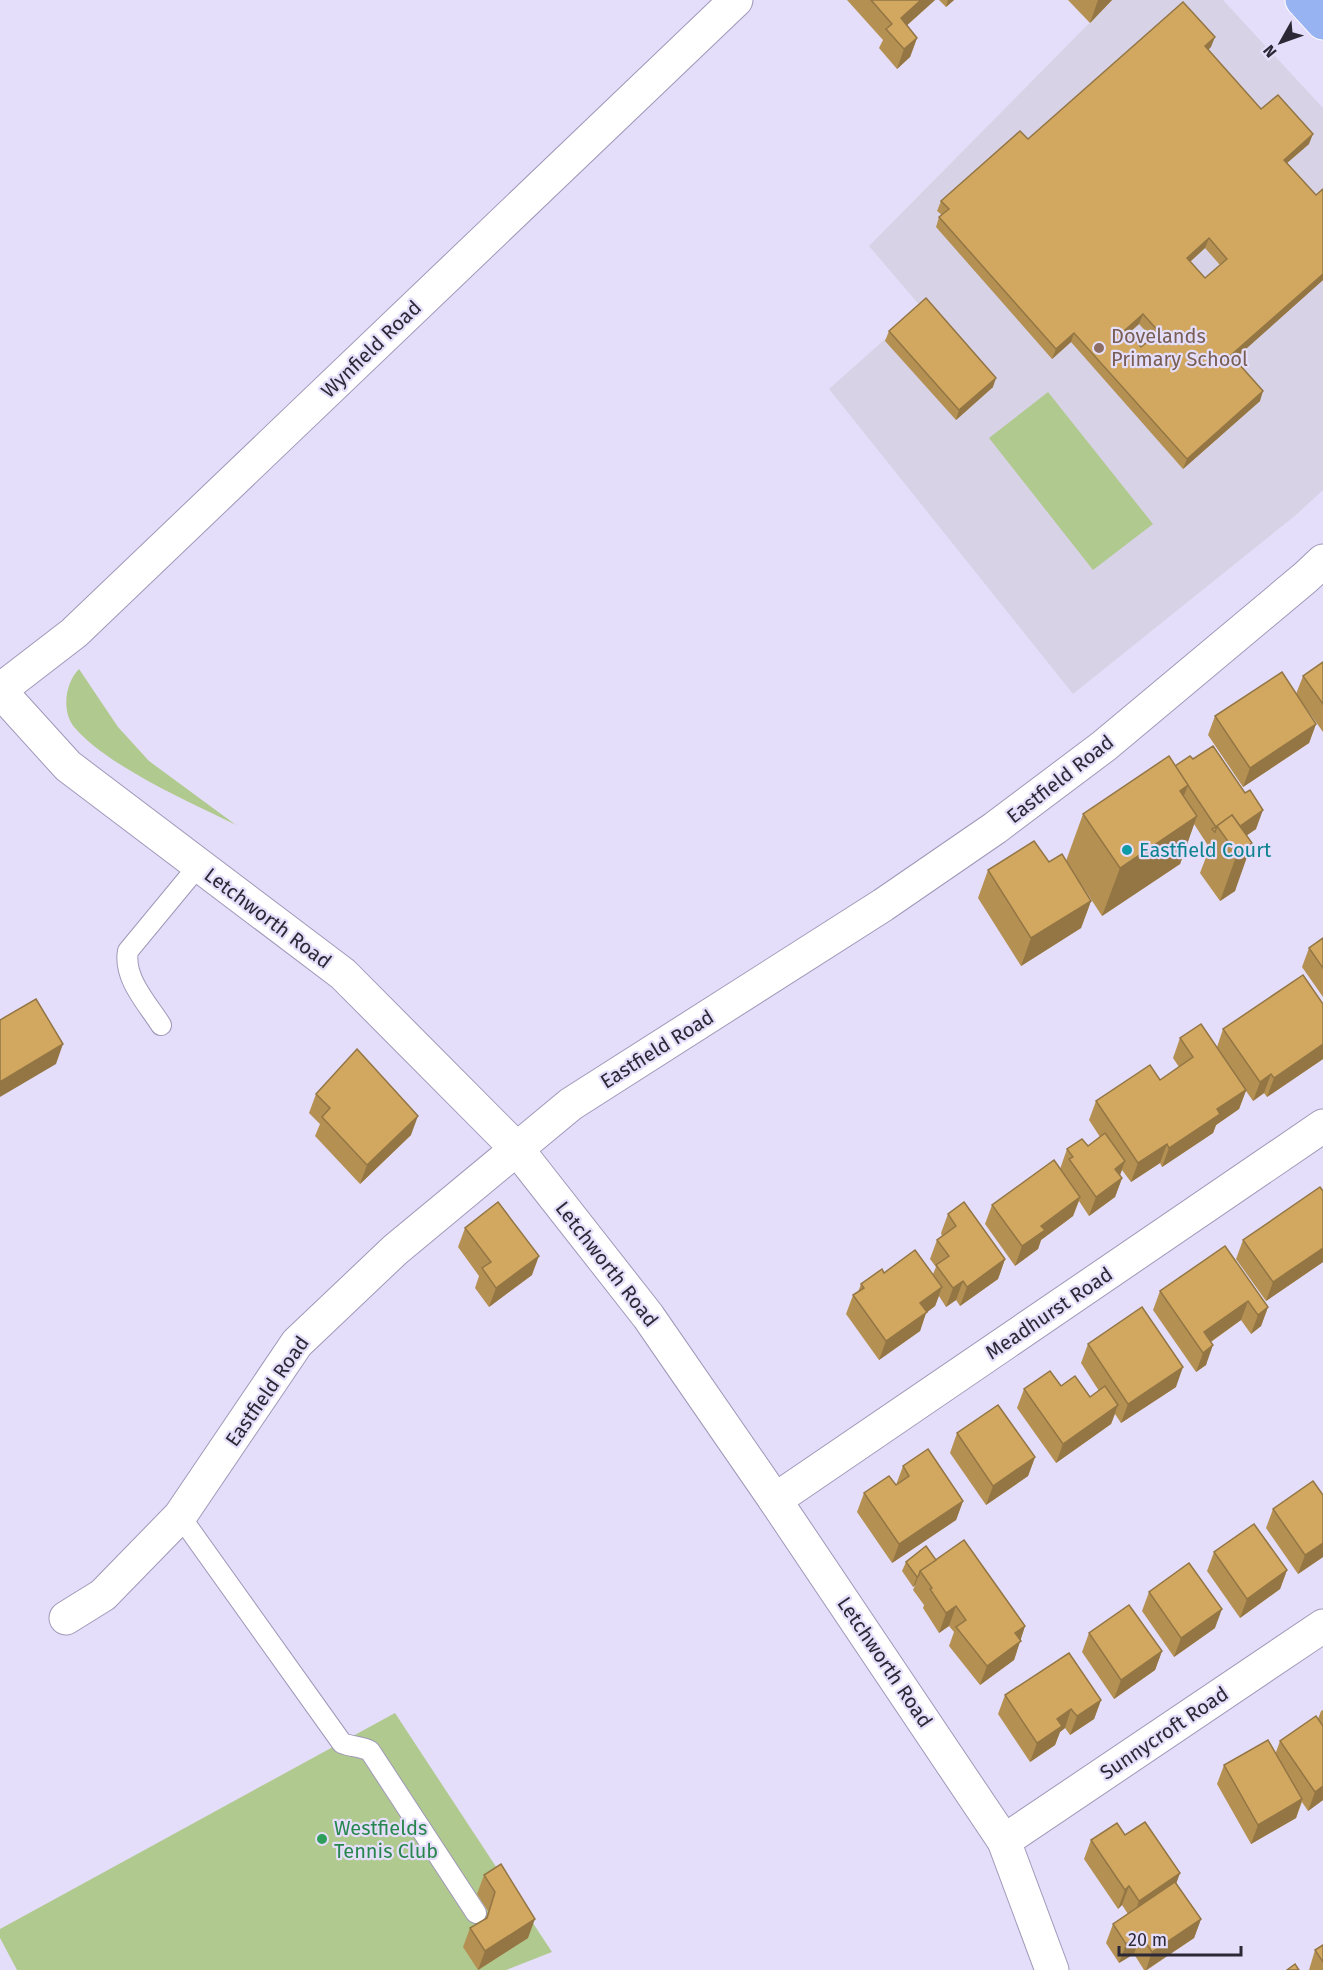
<svg xmlns="http://www.w3.org/2000/svg" width="1323" height="1970" font-family="'Fira Sans',sans-serif">
	<style>
		.education { fill: #d8d2e6 }
		.green { fill: #b0c98f }
		.lines { fill: none; stroke-linecap: round; stroke-linejoin: round }
		.lane-casing { stroke: #a098b8; stroke-width: 22 }
		.street-casing { stroke: #a098b8; stroke-width: 35 }
		.primary-casing { stroke: #fff; stroke-width: 35 }
		.lane { stroke: #fff; stroke-width: 20 }
		.street { stroke: #fff; stroke-width: 33 }
		.primary { stroke: #98b3f2; stroke-width: 33 }
		.wall { fill: #b59053; fill-rule: evenodd }
		.shaded-wall { fill: #937644 }
		.building { fill: #d2a861; stroke: #937644; stroke-width: 1.5; fill-rule: evenodd }
		.education-dot { fill: #8d6e63; stroke: #e5defa; stroke-width: 2 }
		.culture-dot { fill: #0f9aa8; stroke: #e5defa; stroke-width: 2 }
		.leisure-dot { fill: #2e9e5b; stroke: #e5defa; stroke-width: 2 }
		.labels { text-anchor: middle; dominant-baseline: central; stroke-width: 4.5; stroke-linejoin: round; paint-order: stroke }
		.education-label { font-size: 20px; fill: #785e54; stroke: #e5defa; text-anchor: start }
		.street-label { font-size: 20px; fill: #2c2835; stroke: #e5defa }
		.culture-label { font-size: 20px; fill: #0d838f; stroke: #e5defa; text-anchor: start }
		.leisure-label { font-size: 20px; fill: #27864d; stroke: #e5defa; text-anchor: start }
	</style>
	<rect width="100%" height="100%" fill="#e5defa"/>
	<path class="education" d="M1112 0H1223L1323 108V490L1296 515 1073 694 829 389 921 307 869 246Z"/>
	<g class="green">
		<path d="M1048 392 1153 524 1093 570 989 438Z"/>
		<path d="M79 669 118 727 149 761 236 825C188 801 109 767 75 728 61 712 65 683 79 669Z"/>
		<path d="M395 1713 552 1952 506 1970H17L0 1938V1929Z"/>
	</g>
	<g class="lines">
		<defs>
			<g id="lane">
				<path d="M161 1025C147 1003 123 978 128 951L199 865"/>
				<path d="M180 1516 342 1743C351 1747 361 1746 370 1751L476 1913"/>
			</g>
			<g id="street">
				<path d="M0 690 74 633 736 0"/>
				<path d="M0 691 68 766 343 974 517 1149 648 1316 775 1500 1004 1841 1052 1970"/>
				<path d="M775 1500 1323 1126"/>
				<path d="M66 1618 103 1595 180 1516 297 1343 395 1250 571 1104 883 905 995 828 1104 746 1306 577 1323 561"/>
				<path d="M1004 1841 1323 1626"/>
			</g>
			<path id="primary" d="M1302 0 1323 23"/>
		</defs>
		<use href="#lane" class="lane-casing"/>
		<use href="#street" class="street-casing"/>
		<use href="#primary" class="primary-casing"/>
		<use href="#lane" class="lane"/>
		<use href="#street" class="street"/>
		<use href="#primary" class="primary"/>
	</g>
	<g class="wall">
		<path d="M847 0H935L907 25 917 38 910 57 897 69 879 48 883 40Z"/>
		<path d="M939 0H954L946 7Z"/>
		<path d="M1068 0H1112L1090 23Z"/>
		<path d="M1211 47 1208 50 1261 109 1309 144 1287 163 1316 195 1323 189V280L1234 359 1260 401 1183 469 1071 342 1052 359 936 227 939 217 942 215 937 211 941 201 1028 139ZM1205 248 1220 265 1205 278 1190 262ZM1139 324 1152 338 1141 347 1129 333Z"/>
		<path d="M889 331 993 387 956 420 885 341Z"/>
		<path d="M1323 662V732L1301 701 1316 724 1309 743 1243 787 1208 735 1215 716 1296 694 1303 676Z"/>
		<path d="M1175 766 1256 829 1247 835 1235 891 1220 901 1200 873 1208 852 1206 848 1207 844 1194 824 1180 864 1102 916 1081 884 1091 901 1081 928 1021 966 978 898 988 870 1066 861 1083 814Z"/>
		<path d="M1323 938V997L1302 967 1309 948Z"/>
		<path d="M1223 1029 1323 1059 1267 1097 1264 1093 1253 1101 1246 1091 1239 1109 1216 1125 1213 1133 1162 1167 1160 1163 1131 1182 1122 1170 1120 1175 1122 1178 1115 1197 1089 1216 1079 1201 1073 1216 1041 1240 1038 1249 1015 1266 985 1224 992 1205 1064 1174 1060 1169 1067 1149 1088 1146 1100 1137 1089 1120 1096 1101 1160 1080 1179 1067 1173 1058 1180 1038 1217 1047Z"/>
		<path d="M316 1094 411 1135 360 1184 315 1136 320 1124 309 1113Z"/>
		<path d="M1323 1191V1262L1266 1301 1236 1259 1243 1240Z"/>
		<path d="M948 1214 1005 1259 998 1279 960 1306 956 1300 946 1307 939 1296 935 1306 926 1313 920 1331 879 1360 846 1314 853 1295 858 1292 861 1284 884 1273 933 1274 936 1267 930 1259 937 1240 942 1236 941 1233Z"/>
		<path d="M465 1228 532 1275 489 1307 475 1288 479 1276 458 1247Z"/>
		<path d="M1225 1246 1268 1307 1261 1326 1251 1334 1241 1320 1211 1342 1206 1365 1196 1372 1153 1310 1160 1291Z"/>
		<path d="M1088 1344 1176 1387 1121 1423 1115 1414 1111 1424 1056 1463 1017 1408 1024 1389 1061 1386 1090 1397 1099 1391 1081 1363Z"/>
		<path d="M957 1433 1035 1457 1028 1476 986 1505 950 1453Z"/>
		<path d="M903 1466 963 1501 956 1520 892 1563 857 1512 864 1493 896 1485Z"/>
		<path d="M1273 1509 1323 1557 1298 1574 1266 1528Z"/>
		<path d="M1214 1552 1287 1570 1280 1589 1240 1618 1207 1571Z"/>
		<path d="M936 1560 1025 1626 1014 1660 980 1685 949 1646 954 1632 949 1626 939 1633 923 1608 924 1605 913 1590 915 1585 913 1587 902 1571 906 1562Z"/>
		<path d="M1149 1592 1215 1628 1174 1657 1142 1611Z"/>
		<path d="M1089 1633 1162 1651 1155 1670 1114 1699 1082 1652Z"/>
		<path d="M1005 1695 1101 1700 1094 1719 1070 1735 1065 1728 1060 1732 1055 1745 1030 1762 998 1714Z"/>
		<path d="M1323 1710V1800L1308 1811 1302 1802 1296 1818 1251 1844 1217 1784 1224 1765 1276 1752 1280 1741 1318 1719 1321 1711Z"/>
		<path d="M1125 1835 1180 1873 1176 1883 1201 1919 1194 1938 1147 1970H1144L1134 1954 1119 1963 1106 1943 1113 1924 1128 1914 1122 1905 1118 1909 1084 1859 1091 1840Z"/>
		<path d="M484 1875 528 1938 478 1970 463 1947 470 1928 486 1918 488 1911 477 1894Z"/>
		<path d="M1323 1945V1970H1309L1315 1950Z"/>
	</g>
	<g class="shaded-wall">
		<path d="M921 0H935L894 37 901 18Z"/>
		<path d="M948 0H954L946 7Z"/>
		<path d="M1098 0H1112L1090 23Z"/>
		<path d="M1215 37 1211 47 1201 56 1205 46Z"/>
		<path d="M917 38 910 57 897 69 904 49Z"/>
		<path d="M1313 134 1309 144 1280 169 1284 160Z"/>
		<path d="M1209 238 1205 248 1183 268 1187 258Z"/>
		<path d="M1323 274V280L1228 365 1231 355Z"/>
		<path d="M1143 314 1139 324 1122 339 1125 330Z"/>
		<path d="M1074 333 1071 342 1052 359 1056 349Z"/>
		<path d="M996 378 993 387 956 420 959 410Z"/>
		<path d="M1263 391 1260 401 1183 469 1187 459Z"/>
		<path d="M1316 724 1309 743 1243 787 1250 768Z"/>
		<path d="M1188 785 1170 833 1180 791Z"/>
		<path d="M1263 810 1256 829 1240 840 1233 830Z"/>
		<path d="M1197 816 1180 864 1102 916 1120 868Z"/>
		<path d="M1252 843 1235 891 1220 901 1237 854Z"/>
		<path d="M1091 901 1081 928 1021 966 1031 938Z"/>
		<path d="M63 1044 56 1064 0 1097V1082Z"/>
		<path d="M1323 1044V1059L1267 1097 1274 1078Z"/>
		<path d="M1271 1074 1264 1093 1253 1101 1260 1082Z"/>
		<path d="M1246 1090 1239 1109 1216 1125 1213 1133 1162 1167 1169 1148 1217 1109Z"/>
		<path d="M418 1116 411 1135 360 1184 367 1165Z"/>
		<path d="M1167 1144 1160 1163 1131 1182 1138 1163Z"/>
		<path d="M1125 1161 1118 1180 1115 1169Z"/>
		<path d="M1122 1178 1115 1197 1089 1216 1096 1197Z"/>
		<path d="M1080 1197 1073 1216 1041 1240 1038 1249 1015 1266 1022 1246 1041 1226Z"/>
		<path d="M1323 1248V1262L1266 1301 1273 1282Z"/>
		<path d="M539 1256 532 1275 489 1307 496 1288Z"/>
		<path d="M1005 1259 998 1279 960 1306 967 1287Z"/>
		<path d="M963 1281 956 1300 946 1307 953 1288Z"/>
		<path d="M942 1287 935 1306 926 1313 920 1331 879 1360 886 1341 920 1303Z"/>
		<path d="M1248 1301 1241 1320 1200 1349 1204 1332Z"/>
		<path d="M1268 1307 1261 1326 1251 1334 1258 1315Z"/>
		<path d="M1213 1345 1206 1365 1196 1372 1203 1353Z"/>
		<path d="M1183 1367 1176 1387 1121 1423 1128 1404Z"/>
		<path d="M1118 1405 1111 1424 1056 1463 1063 1444Z"/>
		<path d="M1035 1457 1028 1476 986 1505 993 1486Z"/>
		<path d="M963 1501 956 1520 892 1563 899 1544Z"/>
		<path d="M1323 1543V1557L1298 1574 1305 1555Z"/>
		<path d="M1287 1570 1280 1589 1240 1618 1247 1599Z"/>
		<path d="M919 1575 915 1585 913 1587 917 1577Z"/>
		<path d="M956 1606 949 1626 939 1633 946 1613Z"/>
		<path d="M1222 1609 1215 1628 1174 1657 1181 1638Z"/>
		<path d="M1025 1626 1014 1660 980 1685 987 1666 1015 1633Z"/>
		<path d="M1162 1651 1155 1670 1114 1699 1121 1680Z"/>
		<path d="M1101 1700 1094 1719 1070 1735 1077 1716Z"/>
		<path d="M1071 1709 1065 1728 1060 1732 1055 1745 1030 1762 1037 1743 1057 1719Z"/>
		<path d="M1323 1786V1800L1308 1811 1315 1792Z"/>
		<path d="M1302 1799 1296 1818 1251 1844 1258 1825Z"/>
		<path d="M1180 1873 1173 1892 1132 1920 1139 1901Z"/>
		<path d="M1129 1886 1122 1905 1118 1909 1125 1890Z"/>
		<path d="M535 1919 528 1938 478 1970 485 1951Z"/>
		<path d="M1201 1919 1194 1938 1146 1970 1152 1952Z"/>
		<path d="M1141 1935 1134 1954 1119 1963 1126 1944Z"/>
	</g>
	<g class="building">
		<path d="M871 0H921L901 18 917 38 904 49 886 29 892 24Z"/>
		<path d="M1183 2 1215 37 1205 46 1261 109 1278 95 1313 134 1284 160 1316 195 1323 189V274L1231 355 1263 391 1187 459 1074 333 1056 349 939 217 949 209 941 201 1020 131 1028 139ZM1209 238 1227 259 1205 278 1187 258ZM1143 314 1159 332 1141 347 1125 330Z"/>
		<path d="M926 298 996 378 959 410 889 331Z"/>
		<path d="M1323 662V704L1303 676Z"/>
		<path d="M1282 672 1316 724 1250 768 1215 716Z"/>
		<path d="M1213 746 1245 793 1250 790 1263 810 1240 826 1232 815 1217 826 1215 832 1212 829 1216 827 1175 766 1190 756 1193 759Z"/>
		<path d="M1169 756 1188 785 1180 791 1197 816 1120 868 1083 814Z"/>
		<path d="M1232 815 1252 843 1237 854 1217 826Z"/>
		<path d="M1034 841 1049 862 1062 854 1091 901 1031 938 988 870Z"/>
		<path d="M1323 938V968L1309 948Z"/>
		<path d="M1303 975 1323 1004V1044L1274 1078 1271 1074 1260 1082 1223 1029Z"/>
		<path d="M36 999 63 1044 0 1082V1020Z"/>
		<path d="M1201 1024 1246 1090 1217 1109 1220 1114 1169 1148 1167 1144 1138 1163 1096 1101 1150 1065 1160 1080 1193 1057 1180 1038Z"/>
		<path d="M357 1049 418 1116 367 1165 322 1117 330 1108 316 1094Z"/>
		<path d="M1105 1133 1125 1161 1115 1169 1122 1178 1096 1197 1069 1159 1073 1157 1067 1149 1082 1139 1088 1146Z"/>
		<path d="M1054 1160 1080 1197 1041 1226 1045 1230 1022 1246 992 1205Z"/>
		<path d="M1320 1187 1323 1191V1248L1273 1282 1243 1240Z"/>
		<path d="M498 1202 539 1256 496 1288 482 1268 491 1262 465 1228Z"/>
		<path d="M964 1202 1005 1259 967 1287 963 1281 953 1288 936 1265 949 1256 937 1240 956 1226 948 1214Z"/>
		<path d="M1225 1246 1268 1307 1258 1315 1248 1301 1204 1332 1213 1345 1203 1353 1160 1291Z"/>
		<path d="M915 1250 942 1287 920 1303 927 1312 886 1341 853 1295 864 1288 861 1284 882 1269 884 1273Z"/>
		<path d="M1142 1307 1183 1367 1128 1404 1088 1344Z"/>
		<path d="M1050 1371 1061 1386 1075 1376 1090 1397 1105 1386 1118 1405 1063 1444 1024 1389Z"/>
		<path d="M998 1405 1035 1457 993 1486 957 1433Z"/>
		<path d="M928 1449 963 1501 899 1544 864 1493 889 1476 896 1485 909 1476 903 1466Z"/>
		<path d="M1313 1481 1323 1495V1543L1305 1555 1273 1509Z"/>
		<path d="M1254 1524 1287 1570 1247 1599 1214 1552Z"/>
		<path d="M964 1540 1025 1626 1015 1633 1021 1641 987 1666 956 1627 966 1620 956 1606 946 1613 930 1589 932 1588 920 1571Z"/>
		<path d="M926 1546 936 1560 920 1571 919 1575 917 1577 906 1562Z"/>
		<path d="M1189 1563 1222 1609 1181 1638 1149 1592Z"/>
		<path d="M1129 1605 1162 1651 1121 1680 1089 1633Z"/>
		<path d="M1069 1653 1101 1700 1077 1716 1071 1709 1057 1719 1062 1726 1037 1743 1005 1695Z"/>
		<path d="M1316 1716 1323 1726V1786L1315 1792 1280 1741Z"/>
		<path d="M1268 1740 1302 1799 1258 1825 1224 1765Z"/>
		<path d="M1145 1822 1180 1873 1139 1901 1129 1886 1125 1890 1091 1840 1117 1823 1125 1835Z"/>
		<path d="M501 1864 535 1919 485 1951 470 1928 487 1918 495 1892 484 1875Z"/>
		<path d="M1175 1882 1201 1919 1152 1952 1141 1935 1126 1944 1113 1924Z"/>
		<path d="M1323 1945V1962L1315 1950Z"/>
		<path d="M1295 1964 1299 1970H1287Z"/>
	</g>
	<circle class="education-dot" cx="1099" cy="348" r="6"/>
	<circle class="culture-dot" cx="1127" cy="850" r="6"/>
	<circle class="leisure-dot" cx="322" cy="1839" r="6"/>
	<g class="labels">
		<g class="education-label">
			<text x="1111" y="336">Dovelands<tspan x="1111" dy="23">Primary School</tspan></text>
		</g>
		<g class="street-label">
			<text transform="translate(371 349) rotate(-44)">Wynfield Road</text>
			<text transform="translate(1060 779) rotate(-38)">Eastfield Road</text>
			<text transform="translate(268 918) rotate(37)">Letchworth Road</text>
			<text transform="translate(657 1049) rotate(-32)">Eastfield Road</text>
			<text transform="translate(607 1264) rotate(52)">Letchworth Road</text>
			<text transform="translate(1049 1313) rotate(-34)">Meadhurst Road</text>
			<text transform="translate(267 1391) rotate(-55)">Eastfield Road</text>
			<text transform="translate(885 1662) rotate(56)">Letchworth Road</text>
			<text transform="translate(1164 1733) rotate(-34)">Sunnycroft Road</text>
		</g>
		<g class="culture-label">
			<text x="1139" y="850">Eastfield Court</text>
		</g>
		<g class="leisure-label">
			<text x="334" y="1828">Westfields<tspan x="334" dy="23">Tennis Club</tspan></text>
		</g>
	</g>
	<g transform="translate(1281 42) rotate(230)" stroke="#e5defa" stroke-width="4.5" paint-order="stroke">
	<path d="M0-4.5L10 22L0 15L-10 22Z" fill="#2c2835"/>
	<text y="-9" font-size="16" font-weight="bold" text-anchor="middle" fill="#2c2835">N</text>
	</g>
	<path d="M1119 1946v9h122v-9" fill="none" stroke="#2c2835" stroke-width="3"/>
	<text x="1128" y="1946" font-size="18" fill="#2c2835" stroke="#e5defa" stroke-width="4.5" paint-order="stroke">20 m</text>
</svg>
